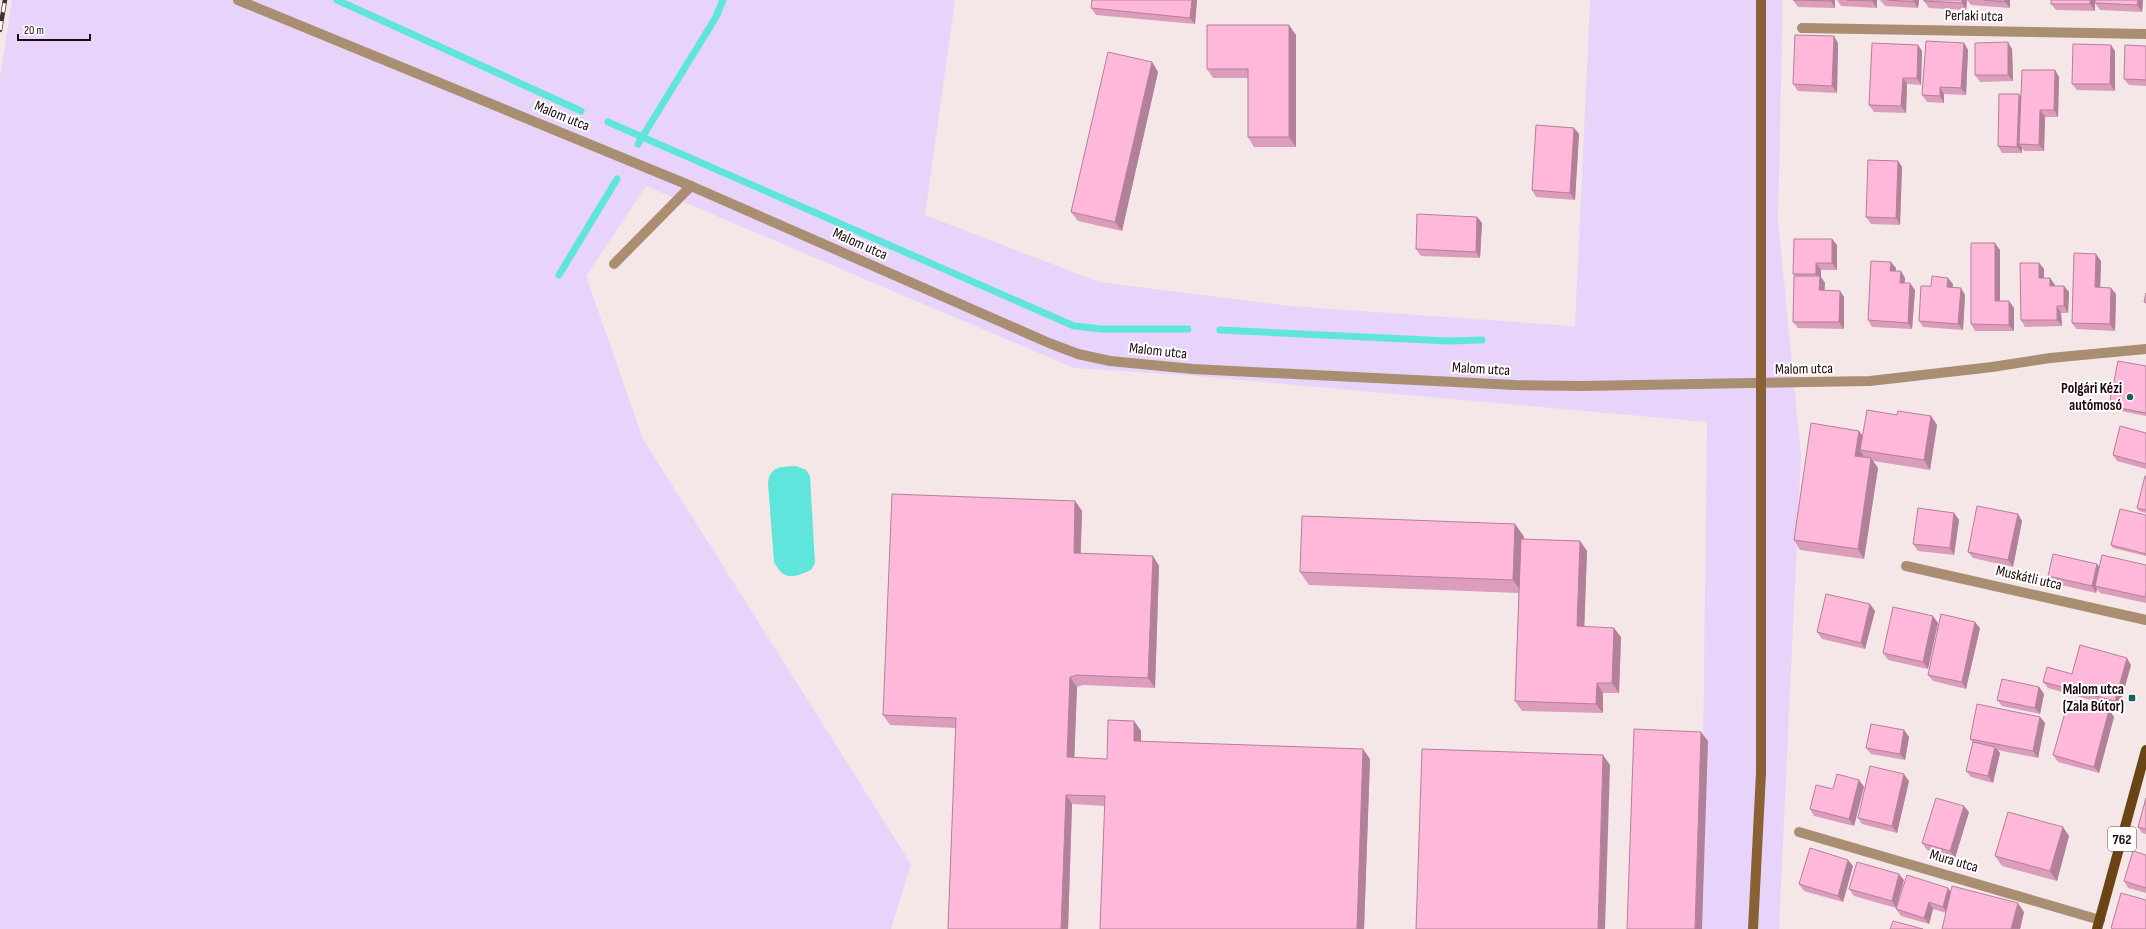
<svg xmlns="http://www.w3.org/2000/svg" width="2146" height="929" font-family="'Sofia Sans Condensed',sans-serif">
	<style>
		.green { fill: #e8d4fb }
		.water { fill: #5fe5db }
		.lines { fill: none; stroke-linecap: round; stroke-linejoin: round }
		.stream { stroke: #5fe5db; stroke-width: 7 }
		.street { stroke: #aa8e71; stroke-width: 10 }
		.secondary { stroke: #896134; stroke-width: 10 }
		.primary { stroke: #6a4415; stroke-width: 10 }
		.rail-casing { stroke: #432e33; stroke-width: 4.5 }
		.rail { stroke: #fff; stroke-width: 3; stroke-dasharray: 9; stroke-linecap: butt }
		.wall { fill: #db9dbb }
		.shaded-wall { fill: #b28099 }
		.building { fill: #ffb7da; stroke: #b28099 }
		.poi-dot { fill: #16635e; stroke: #fff; stroke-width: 1.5 }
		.labels { text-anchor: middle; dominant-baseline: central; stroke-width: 4; stroke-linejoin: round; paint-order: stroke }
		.shield { fill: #fff; stroke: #625356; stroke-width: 1 }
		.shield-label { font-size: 14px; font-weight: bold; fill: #1f090e }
		.street-label { font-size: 15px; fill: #1f090e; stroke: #fff }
		.poi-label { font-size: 15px; font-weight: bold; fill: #1f090e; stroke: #fff; text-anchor: end }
	</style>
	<rect width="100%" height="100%" fill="#f5e6e8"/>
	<path class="green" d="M12 0H955L925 215 1099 282 1289 306 1575 326 1590 0H1783L1778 220 1801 455 1779 929H1701L1707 422 1185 375 1074 368 646 186 586 276 643 439 911 864 891 929H0V77Z"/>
	<path class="water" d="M796 466 806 470 810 476 815 563 811 570C793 578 784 581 774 562L768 483C770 466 781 467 796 466Z"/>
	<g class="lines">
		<g class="stream">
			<path d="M337 0 581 111"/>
			<path d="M608 122 1074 326 1102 329H1188"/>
			<path d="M638 144 716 17 723 0"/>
			<path d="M559 275 617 179"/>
			<path d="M1220 330 1448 341 1482 340"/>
		</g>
		<g class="street">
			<path d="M238 0 691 186 1049 343 1078 354 1110 361 1193 369 1515 385 1582 386 1870 381 1992 367 2050 358 2146 349"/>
			<path d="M1802 28 2146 34"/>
			<path d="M614 264 691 186"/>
			<path d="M1906 566 2146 620"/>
			<path d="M1799 832 2100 920"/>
		</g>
		<path class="secondary" d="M1753 929 1761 773V0"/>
		<path class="primary" d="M2097 929 2146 750"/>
		<defs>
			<path id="rail" d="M0 30 5 0"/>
		</defs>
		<use href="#rail" class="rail-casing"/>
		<use href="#rail" class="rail"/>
	</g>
	<g class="wall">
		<path d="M1197 0 1195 24 1096 15 1091 8Z"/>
		<path d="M1793 0H1835V8L1798 7Z"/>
		<path d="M1837 0H1877V8L1841 6Z"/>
		<path d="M1880 0H1919L1918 8 1885 6Z"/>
		<path d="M1924 0H1967L1966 10 1929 8 1924 1Z"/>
		<path d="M1967 0H2010V8L1971 5Z"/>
		<path d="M2095 0H2143L2142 12 2100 10 2095 3V11L2056 10 2051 4Z"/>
		<path d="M1296 35V147H1254L1248 137V78H1213L1207 69Z"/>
		<path d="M1838 43 1837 93 1798 91 1793 84Z"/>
		<path d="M1964 43 1968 50 1966 95 1944 94V103L1927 102 1922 95Z"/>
		<path d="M1918 45 1922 51 1921 85 1907 84 1906 113 1874 112 1869 105Z"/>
		<path d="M2146 46V86L2129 85 2124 79Z"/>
		<path d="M2012 49 2013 81 1980 82 1975 75Z"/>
		<path d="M2115 51V91L2077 90 2072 84Z"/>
		<path d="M1152 62 1158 72 1122 231 1078 221 1071 212Z"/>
		<path d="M2055 70 2059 77 2058 117H2045L2044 151H2024L2022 148V153H2002L1998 146 2021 97Z"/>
		<path d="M1574 128 1579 134 1575 200 1536 197 1532 190Z"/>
		<path d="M1898 161 1902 167 1900 225 1871 224 1866 217Z"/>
		<path d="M1477 217 1482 223 1480 258 1421 256 1416 249Z"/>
		<path d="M1832 239 1837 245V270H1821V277L1825 283 1824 290 1840 291 1844 297V329L1798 328 1793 322 1795 276 1793 274Z"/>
		<path d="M2000 250V301H2009L2014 308V331H1975L1971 324Z"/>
		<path d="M2101 261 2100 287 2116 294 2115 331 2076 329 2072 323Z"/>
		<path d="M2039 263 2044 269V278H2050L2055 286H2064L2069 292 2068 313H2061L2062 326 2025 327 2021 320Z"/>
		<path d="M1896 268V271L1905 278V283L1915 290 1912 329 1872 327 1868 320Z"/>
		<path d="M1953 284 1952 287 1965 295 1963 330 1923 327 1919 321 1931 286Z"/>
		<path d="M2146 366V416L2111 409 2109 406Z"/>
		<path d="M1897 415 1931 416 1937 425 1930 470 1873 461 1878 468 1864 559 1800 550 1794 540 1859 431 1863 436Z"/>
		<path d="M2146 433V469L2117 461 2113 455Z"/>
		<path d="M2146 476V513L2139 511 2137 508Z"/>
		<path d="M1075 501 1082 511 1081 553 1153 556 1159 566 1155 688 1083 685 1077 687 1074 758 1107 759 1134 721 1141 731V741L1370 759 1364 929H1100L1105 806 1072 804 1068 929H948L956 728 890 725 883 715Z"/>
		<path d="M1954 513 1959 520 1954 555 1918 551 1913 544Z"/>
		<path d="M2146 515V556L2113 548 2111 545Z"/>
		<path d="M2022 521 2013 567 1973 558 1968 552Z"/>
		<path d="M1515 524 1524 537V539L1580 541 1587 551 1584 626 1621 637 1619 693H1603V713L1522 711 1515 701 1519 593 1309 585 1300 572Z"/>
		<path d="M2097 564 2099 567 2146 565V603L2100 593 2097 589 2096 593 2052 583 2048 576Z"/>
		<path d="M1875 611 1865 649 1822 639 1817 632Z"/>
		<path d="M1938 623 1928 669 1888 660 1883 653Z"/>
		<path d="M1980 628 1966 689 1933 681 1928 675Z"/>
		<path d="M2131 665 2119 708 2048 688 2043 682Z"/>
		<path d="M2039 687 2044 694 2040 714 2002 706 1997 700Z"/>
		<path d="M2109 710 2114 717 2099 773 2058 762 2053 755Z"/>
		<path d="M2040 717 2045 723 2038 758 1997 750 2000 753 1993 783 1971 777 1966 771 1973 743 1970 739Z"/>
		<path d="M1904 730 1909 737 1905 760 1871 754 1866 748Z"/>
		<path d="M1859 780 1864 787 1854 826 1814 816 1810 809 1833 789Z"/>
		<path d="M1909 781 1897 833 1862 824 1858 818Z"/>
		<path d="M2146 798V834L2142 833 2138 827Z"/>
		<path d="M1969 812 1955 858 1927 850 1922 843Z"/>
		<path d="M2069 836 2057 881 2002 866 1995 856Z"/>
		<path d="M2146 855V893L2128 888 2124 881Z"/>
		<path d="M1848 860 1853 866 1843 902 1804 891 1799 884Z"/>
		<path d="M1904 880 1896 908 1854 896 1849 889Z"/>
		<path d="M1951 892 2024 912 2020 929H1942L1946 913 1933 909 1929 924 1901 916 1896 909Z"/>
	</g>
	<g class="shaded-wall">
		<path d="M1192 0H1197L1195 24 1190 18Z"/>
		<path d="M1831 0H1835V8L1831 1Z"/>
		<path d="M1872 0H1877V8L1872 1Z"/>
		<path d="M1914 0H1919L1918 8 1914 2Z"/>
		<path d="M1962 0H1967L1966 10 1962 3Z"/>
		<path d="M2005 0H2010V8L2005 2Z"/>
		<path d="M2090 0H2095V11L2090 4Z"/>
		<path d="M2138 0H2143L2142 12 2137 5Z"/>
		<path d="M1289 25 1296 35V147L1289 137Z"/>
		<path d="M1834 36 1838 43 1837 93 1832 86Z"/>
		<path d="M2008 42 2012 49 2013 81 2008 75Z"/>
		<path d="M1964 43 1968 50 1966 95 1961 88Z"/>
		<path d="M1918 45 1922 51 1921 85 1917 78Z"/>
		<path d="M2111 45 2115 51V91L2110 84Z"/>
		<path d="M1152 62 1158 72 1122 231 1115 222Z"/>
		<path d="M2055 70 2059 77 2058 117 2054 110Z"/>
		<path d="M1903 78 1907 84 1906 113 1901 106Z"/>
		<path d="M1940 87 1944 94V103L1940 96Z"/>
		<path d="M2019 94 2024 101 2019 144 2022 148V153L2017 147Z"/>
		<path d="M2040 110 2045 117 2044 151 2039 145Z"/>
		<path d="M1574 128 1579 134 1575 200 1570 193Z"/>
		<path d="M1898 161 1902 167 1900 225 1896 218Z"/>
		<path d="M1477 217 1482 223 1480 258 1476 252Z"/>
		<path d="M1832 239 1837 245V270L1832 263Z"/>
		<path d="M1995 243 2000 250V308L1995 301Z"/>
		<path d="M2096 254 2101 261 2100 294 2095 287Z"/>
		<path d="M1891 262 1896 268 1895 277 1890 271Z"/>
		<path d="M1816 263 1821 270V277L1825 283 1824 297 1819 290 1820 279 1816 274Z"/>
		<path d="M2039 263 2044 269V285L2039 278Z"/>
		<path d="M1901 271 1905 278 1904 289 1900 283Z"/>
		<path d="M1948 278 1953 284 1952 294 1947 287Z"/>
		<path d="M2050 278 2055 285V292L2050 286Z"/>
		<path d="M1910 283 1915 290 1912 329 1908 323Z"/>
		<path d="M2064 286 2069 292 2068 313 2064 306Z"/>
		<path d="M1961 288 1965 295 1963 330 1958 324Z"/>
		<path d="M2111 288 2116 294 2115 331 2110 324Z"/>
		<path d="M1840 291 1844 297V329L1839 322Z"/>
		<path d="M2009 301 2014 308V331L2009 325Z"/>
		<path d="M2057 306 2061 313 2062 326 2057 320Z"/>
		<path d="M1931 416 1937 425 1930 470 1924 460Z"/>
		<path d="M1859 431 1865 440 1860 450 1863 455 1862 466 1855 456Z"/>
		<path d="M1871 458 1878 468 1864 559 1858 549Z"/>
		<path d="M1075 501 1082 511 1080 562 1074 553Z"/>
		<path d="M1954 513 1959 520 1954 555 1950 548Z"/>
		<path d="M2018 514 2022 521 2013 567 2008 560Z"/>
		<path d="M1515 524 1524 537 1522 593 1513 580Z"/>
		<path d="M1580 541 1587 551 1584 636 1577 626Z"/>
		<path d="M1153 556 1159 566 1155 688 1148 678Z"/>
		<path d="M2097 564 2102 571 2095 586 2097 589 2096 593 2092 586Z"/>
		<path d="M1870 604 1875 611 1865 649 1861 643Z"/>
		<path d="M1933 616 1938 623 1928 669 1923 662Z"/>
		<path d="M1975 622 1980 628 1966 689 1962 682Z"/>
		<path d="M1614 628 1621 637 1619 693 1612 683Z"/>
		<path d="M2127 658 2131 665 2119 708 2115 701Z"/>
		<path d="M1070 677 1077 687 1074 767 1067 757Z"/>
		<path d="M1597 683 1603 693V713L1596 704Z"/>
		<path d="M2039 687 2044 694 2040 714 2035 708Z"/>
		<path d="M2109 710 2114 717 2099 773 2094 767Z"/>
		<path d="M2040 717 2045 723 2038 758 2033 751Z"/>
		<path d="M1134 721 1141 731V751L1134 741Z"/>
		<path d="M1904 730 1909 737 1905 760 1900 754Z"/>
		<path d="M1701 732 1708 741 1702 929H1695Z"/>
		<path d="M1995 747 2000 753 1993 783 1988 776Z"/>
		<path d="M1363 749 1370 759 1364 929H1357Z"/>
		<path d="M1603 755 1610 765 1605 929H1598Z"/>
		<path d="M1904 774 1909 781 1897 833 1892 826Z"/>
		<path d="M1859 780 1864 787 1854 826 1849 819Z"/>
		<path d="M1066 795 1072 804 1068 929H1061Z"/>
		<path d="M1964 806 1969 812 1955 858 1950 851Z"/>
		<path d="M2063 827 2069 836 2057 881 2050 871Z"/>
		<path d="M1848 860 1853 866 1843 902 1838 896Z"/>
		<path d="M1899 874 1904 880 1896 908 1892 901Z"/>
		<path d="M1948 888 1953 895 1948 913 1943 907Z"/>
		<path d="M1929 902 1933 909 1929 924 1924 918Z"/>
		<path d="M2018 903 2024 912 2020 929H2011Z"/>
	</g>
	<g class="building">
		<path d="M1092 0H1192L1190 18 1091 8Z"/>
		<path d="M1793 0H1831V1Z"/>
		<path d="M1847 0H1872V1Z"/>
		<path d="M1887 0H1914V2Z"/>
		<path d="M1924 0H1962V3L1924 1Z"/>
		<path d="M1984 0H2005V2Z"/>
		<rect x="2051" y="0" width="39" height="4"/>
		<path d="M2095 0H2138L2137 5 2095 3Z"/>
		<path d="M1207 25H1289V137H1248V69H1207Z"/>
		<path d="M1795 35 1834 36 1832 86 1793 84Z"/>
		<path d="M1926 41 1964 43 1961 88 1940 87V96L1922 95Z"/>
		<path d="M2008 42V75H1975V43Z"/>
		<path d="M1872 43 1918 45 1917 78H1903L1901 106 1869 105Z"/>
		<path d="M2073 44 2111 45 2110 84H2072Z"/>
		<path d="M2125 45 2146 46V80L2124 79Z"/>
		<path d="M1108 52 1152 62 1115 222 1071 212Z"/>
		<path d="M2022 70H2055L2054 110H2040L2039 145 2019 144Z"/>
		<path d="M1999 94H2019L2017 147 1998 146Z"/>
		<path d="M1536 125 1574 128 1570 193 1532 190Z"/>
		<path d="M1868 160 1898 161 1896 218 1866 217Z"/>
		<path d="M1417 214 1477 217 1476 252 1416 249Z"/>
		<path d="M1794 239H1832V263H1816V274H1793Z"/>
		<path d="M1971 243H1995V301H2009V325L1971 324Z"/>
		<path d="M2074 253 2096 254 2095 287 2111 288 2110 324 2072 323Z"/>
		<path d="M1871 261 1891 262 1890 271H1901L1900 283H1910L1908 323 1868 320Z"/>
		<path d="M2020 263H2039V278H2050V286H2064V306H2057V320H2021Z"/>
		<path d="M1794 276H1820L1819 290 1840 291 1839 322H1793Z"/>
		<path d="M1932 276 1948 278 1947 287 1961 288 1958 324 1919 321 1921 286H1931Z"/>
		<path d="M2146 293V303L2144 302Z"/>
		<path d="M2118 361 2146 366V413L2109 406Z"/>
		<path d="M1867 410 1897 415 1898 411 1931 416 1924 460 1860 450Z"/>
		<path d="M1811 423 1859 431 1855 456 1871 458 1858 549 1794 540Z"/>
		<path d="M2120 426 2146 433V464L2113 455Z"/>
		<path d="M2145 476H2146V510L2137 508Z"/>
		<path d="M892 494 1075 501 1074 553 1153 556 1148 678 1077 675 1070 677 1067 757 1107 759 1108 720 1134 721V741L1363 749 1357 929H1100L1105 796 1066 795 1061 929H948L956 718 883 715Z"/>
		<path d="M1977 506 2018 514 2008 560 1968 552Z"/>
		<path d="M1918 508 1954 513 1950 548 1913 544Z"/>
		<path d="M2120 509 2146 515V554L2111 545Z"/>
		<path d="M1302 516 1515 524 1513 580 1300 572Z"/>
		<path d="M1521 539 1580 541 1577 626 1614 628 1612 683H1597L1596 704 1515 701Z"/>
		<path d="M2053 554 2097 564 2092 586 2048 576Z"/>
		<path d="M2102 555 2146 565V591L2145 597 2095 586Z"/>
		<path d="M1826 594 1870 604 1861 643 1817 632Z"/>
		<path d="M1893 607 1933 616 1923 662 1883 653Z"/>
		<path d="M1941 614 1975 622 1962 682 1928 675Z"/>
		<path d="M2080 645 2127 658 2115 701 2043 682 2047 667 2072 674Z"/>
		<path d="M2002 679 2039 687 2035 708 1997 700Z"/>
		<path d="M2069 699 2109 710 2094 767 2053 755Z"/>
		<path d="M1977 704 2040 717 2033 751 1970 739Z"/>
		<path d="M1871 724 1904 730 1900 754 1866 748Z"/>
		<path d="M1634 729 1701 732 1695 929H1627Z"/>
		<path d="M1973 742 1995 747 1988 776 1966 771Z"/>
		<path d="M1422 749 1603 755 1598 929H1416Z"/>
		<path d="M1870 766 1904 774 1892 826 1858 818Z"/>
		<path d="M1837 774 1859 780 1849 819 1810 809 1816 785 1833 789Z"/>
		<path d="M1936 798 1964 806 1950 851 1922 843Z"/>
		<path d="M2146 798V829L2138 827Z"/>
		<path d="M2008 812 2063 827 2050 871 1995 856Z"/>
		<path d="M1810 848 1848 860 1838 896 1799 884Z"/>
		<path d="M2133 851 2146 855V888L2124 881Z"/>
		<path d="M1857 862 1899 874 1892 901 1849 889Z"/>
		<path d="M1907 875 1948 888 1943 907 1929 902 1924 918 1896 909Z"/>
		<path d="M1952 886 2018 903 2011 929H1942Z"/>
		<path d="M2121 893 2146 900V929H2113L2111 928Z"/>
		<path d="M1893 921 1923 929H1890Z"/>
	</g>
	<g class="poi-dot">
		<circle cx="2130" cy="397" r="4"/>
		<rect x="2128" y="694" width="8" height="8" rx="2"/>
	</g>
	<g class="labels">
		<rect class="shield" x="2108" y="827" width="28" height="24" rx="3"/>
		<g class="shield-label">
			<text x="2122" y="839">762</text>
		</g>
		<g class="street-label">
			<text transform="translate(1974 16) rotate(1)">Perlaki utca</text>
			<text transform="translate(562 116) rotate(22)">Malom utca</text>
			<text transform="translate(860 244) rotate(24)">Malom utca</text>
			<text transform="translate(1158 351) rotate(6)">Malom utca</text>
			<text transform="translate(1481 369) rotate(3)">Malom utca</text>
			<text transform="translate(1804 369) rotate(-1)">Malom utca</text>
			<text transform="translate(2029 578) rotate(13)">Muskátli utca</text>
			<text transform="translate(1954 861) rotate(16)">Mura utca</text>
		</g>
		<g class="poi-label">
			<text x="2122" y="388">Polgári Kézi<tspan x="2122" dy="17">autómosó</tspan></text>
			<text x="2124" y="689">Malom utca<tspan x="2124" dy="17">(Zala Bútor)</tspan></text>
		</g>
	</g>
	<path d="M18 34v6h72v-6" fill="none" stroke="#1f090e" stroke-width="2"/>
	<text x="24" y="34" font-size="12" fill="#1f090e" stroke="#ffffff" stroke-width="3" paint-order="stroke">20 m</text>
</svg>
